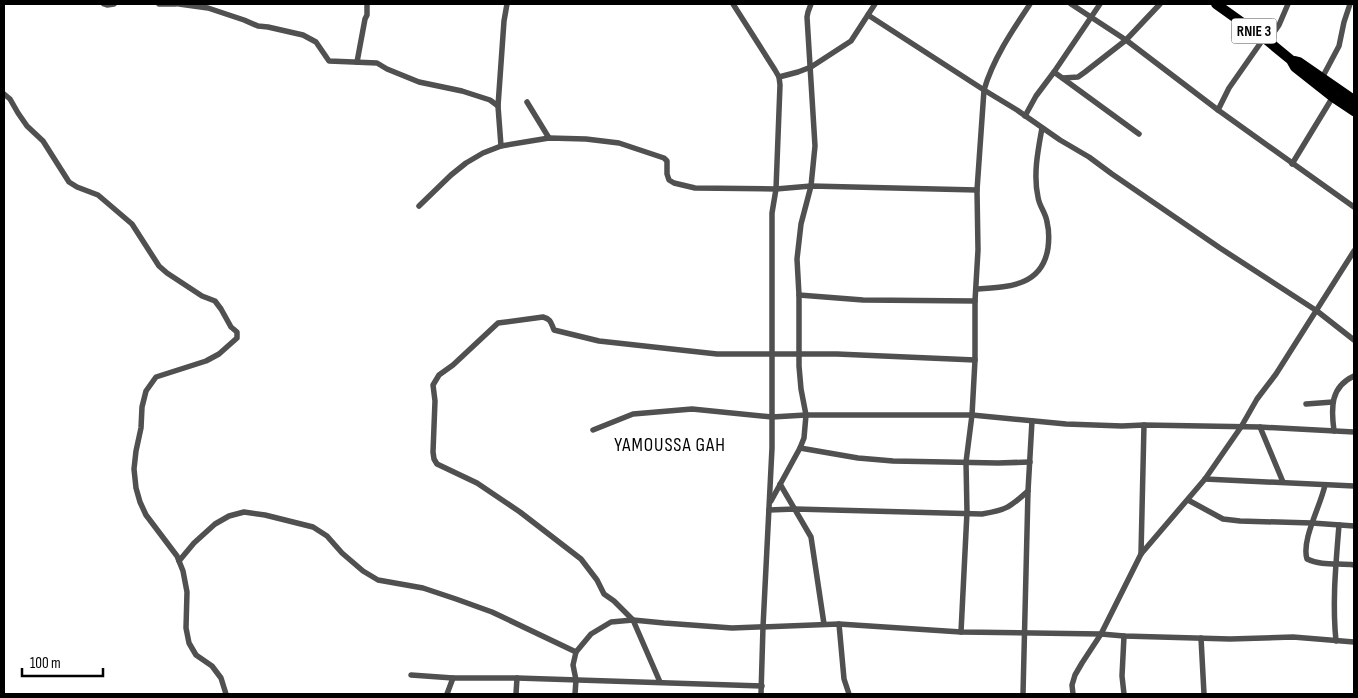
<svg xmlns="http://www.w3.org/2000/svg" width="1358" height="698" font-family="'Sofia Sans Condensed',sans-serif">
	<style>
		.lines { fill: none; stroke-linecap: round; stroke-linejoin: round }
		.minor { stroke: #505050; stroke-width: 5.5 }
		.trunk { stroke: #000; stroke-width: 10 }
		.labels { text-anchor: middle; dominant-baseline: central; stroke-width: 5; stroke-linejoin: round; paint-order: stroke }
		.shield { fill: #fff; stroke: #4c4c4c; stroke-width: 1 }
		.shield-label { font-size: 15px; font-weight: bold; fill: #000 }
		.quarter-label { font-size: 19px; letter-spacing: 1px; fill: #000; stroke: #fff }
	</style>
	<rect width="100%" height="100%" fill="#fff"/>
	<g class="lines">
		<g class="minor">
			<path d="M104 4 107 5 114 4"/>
			<path d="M159 4H176"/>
			<path d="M179 4 208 8 244 20 258 26 268 27 303 35 316 42 329 61 377 63 387 69 419 82 462 91 490 100 498 106"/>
			<path d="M733 4 775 70 779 77 780 85 776 189 772 213V448L763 627 761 694"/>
			<path d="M1071 4 1126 40 1218 110 1354 207"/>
			<path d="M868 15 984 90 1017 110 1060 140 1089 157 1112 174 1220 248 1317 311 1354 340"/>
			<path d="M1268 41 1279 25 1288 4"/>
			<path d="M357 62 365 19 367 15V4"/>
			<path d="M1054 72 1100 4"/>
			<path d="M779 77 798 72 811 67 851 41 875 4"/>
			<path d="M1063 78 1078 77 1085 72 1126 40 1160 4"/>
			<path d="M1322 78 1339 46 1344 22 1350 4"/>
			<path d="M4 94 10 99 18 113 27 126 43 141 69 182 77 187 98 195 132 224 159 266 167 273 202 296 215 301 221 309 231 327 237 332V338L219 354 206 361 156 377 146 391 142 407 141 428 136 451 134 469 136 488 140 502 146 515 177 556 183 571 187 592 186 628 189 643 196 655 212 666 221 678 226 694"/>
			<path d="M527 102 549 138"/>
			<path d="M1218 110 1229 88 1264 38"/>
			<path d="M1025 116 1036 96 1054 72 1139 134"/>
			<path d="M501 146 498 106 504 21 507 4"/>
			<path d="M1292 164 1334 95"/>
			<path d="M419 206 451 175 466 163 483 153 501 146 549 138 586 139 619 143 664 158 667 161V174L669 180 674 183 695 188 776 189 811 186 977 190"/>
			<path d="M976 289C1007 287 1042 287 1048 248 1049 240 1049 230 1047 222 1046 213 1039 206 1038 197 1033 175 1038 150 1042 128"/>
			<path d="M799 295 863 300 975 301"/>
			<path d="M1306 404 1333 402"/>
			<path d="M1260 427 1283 482"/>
			<path d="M593 430 633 414 692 409 772 417 806 415H972L1066 424 1122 426 1144 425 1260 427 1354 432"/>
			<path d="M1334 431C1331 408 1330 387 1354 376"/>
			<path d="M800 448 858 458 893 461 998 463 1030 462"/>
			<path d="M1205 479 1354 486"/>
			<path d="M780 484 811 537 824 624"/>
			<path d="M1325 485C1321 505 1301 540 1307 559 1321 566 1339 563 1354 565"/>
			<path d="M1188 500 1223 519 1240 521 1312 523 1354 526"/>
			<path d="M771 501 800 448 804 438 806 415 801 389 799 366V295L797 259 801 224 811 186 815 146 807 17 808 12 811 4"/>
			<path d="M769 510 795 509 982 514C1007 510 1010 507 1028 491"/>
			<path d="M1141 554 1144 425"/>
			<path d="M179 561 194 543 215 524 229 516 244 512 265 515 313 527 327 536 342 553 363 571 378 580 423 588 456 599 492 612 576 652"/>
			<path d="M839 624 844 679 849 694"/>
			<path d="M961 632 967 512 966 462 972 415 975 360V301L978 250 977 190 984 90C993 59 1012 31 1030 4"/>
			<path d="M1124 636 1122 676 1124 694"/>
			<path d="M1201 638 1204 694"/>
			<path d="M1336 641C1332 602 1336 563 1339 525"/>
			<path d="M411 675 453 678H517L762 686"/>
			<path d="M660 682 633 620 614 601 604 594 597 580 581 559 520 512 477 483 437 464 434 459 433 452 435 401 433 385 439 375 453 365 498 323 543 317C551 319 551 323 554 330L599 341 717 354H837L975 360"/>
			<path d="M447 694 453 678"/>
			<path d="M516 694 517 678"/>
			<path d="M575 694 576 680 573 665 576 652 591 634 611 622 633 620 664 623 732 628 839 624 961 632 1101 634 1124 636 1230 639 1293 637 1354 642"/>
			<path d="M1023 694 1028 491 1032 421"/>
			<path d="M1073 694 1072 685 1075 675 1082 663 1101 634 1141 554 1205 479 1241 427 1257 399 1276 374 1354 251"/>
		</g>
		<g class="trunk">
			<path d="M1216 4 1268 41 1291 60 1295 67 1333 97 1354 111"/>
			<path d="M1295 61 1299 62 1354 100"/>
		</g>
	</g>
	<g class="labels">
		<rect class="shield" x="1231.5" y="18.5" width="45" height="25" rx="4"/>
		<g class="shield-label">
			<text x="1254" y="31">RNIE 3</text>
		</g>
		<g class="quarter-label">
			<text x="670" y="445">YAMOUSSA GAH</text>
		</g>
	</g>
	<rect width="1358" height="698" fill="none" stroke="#000000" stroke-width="10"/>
	<path d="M22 668v8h81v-8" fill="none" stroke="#000000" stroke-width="2.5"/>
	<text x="30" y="668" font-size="15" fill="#000000" stroke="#ffffff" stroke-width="4" paint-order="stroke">100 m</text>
</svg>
